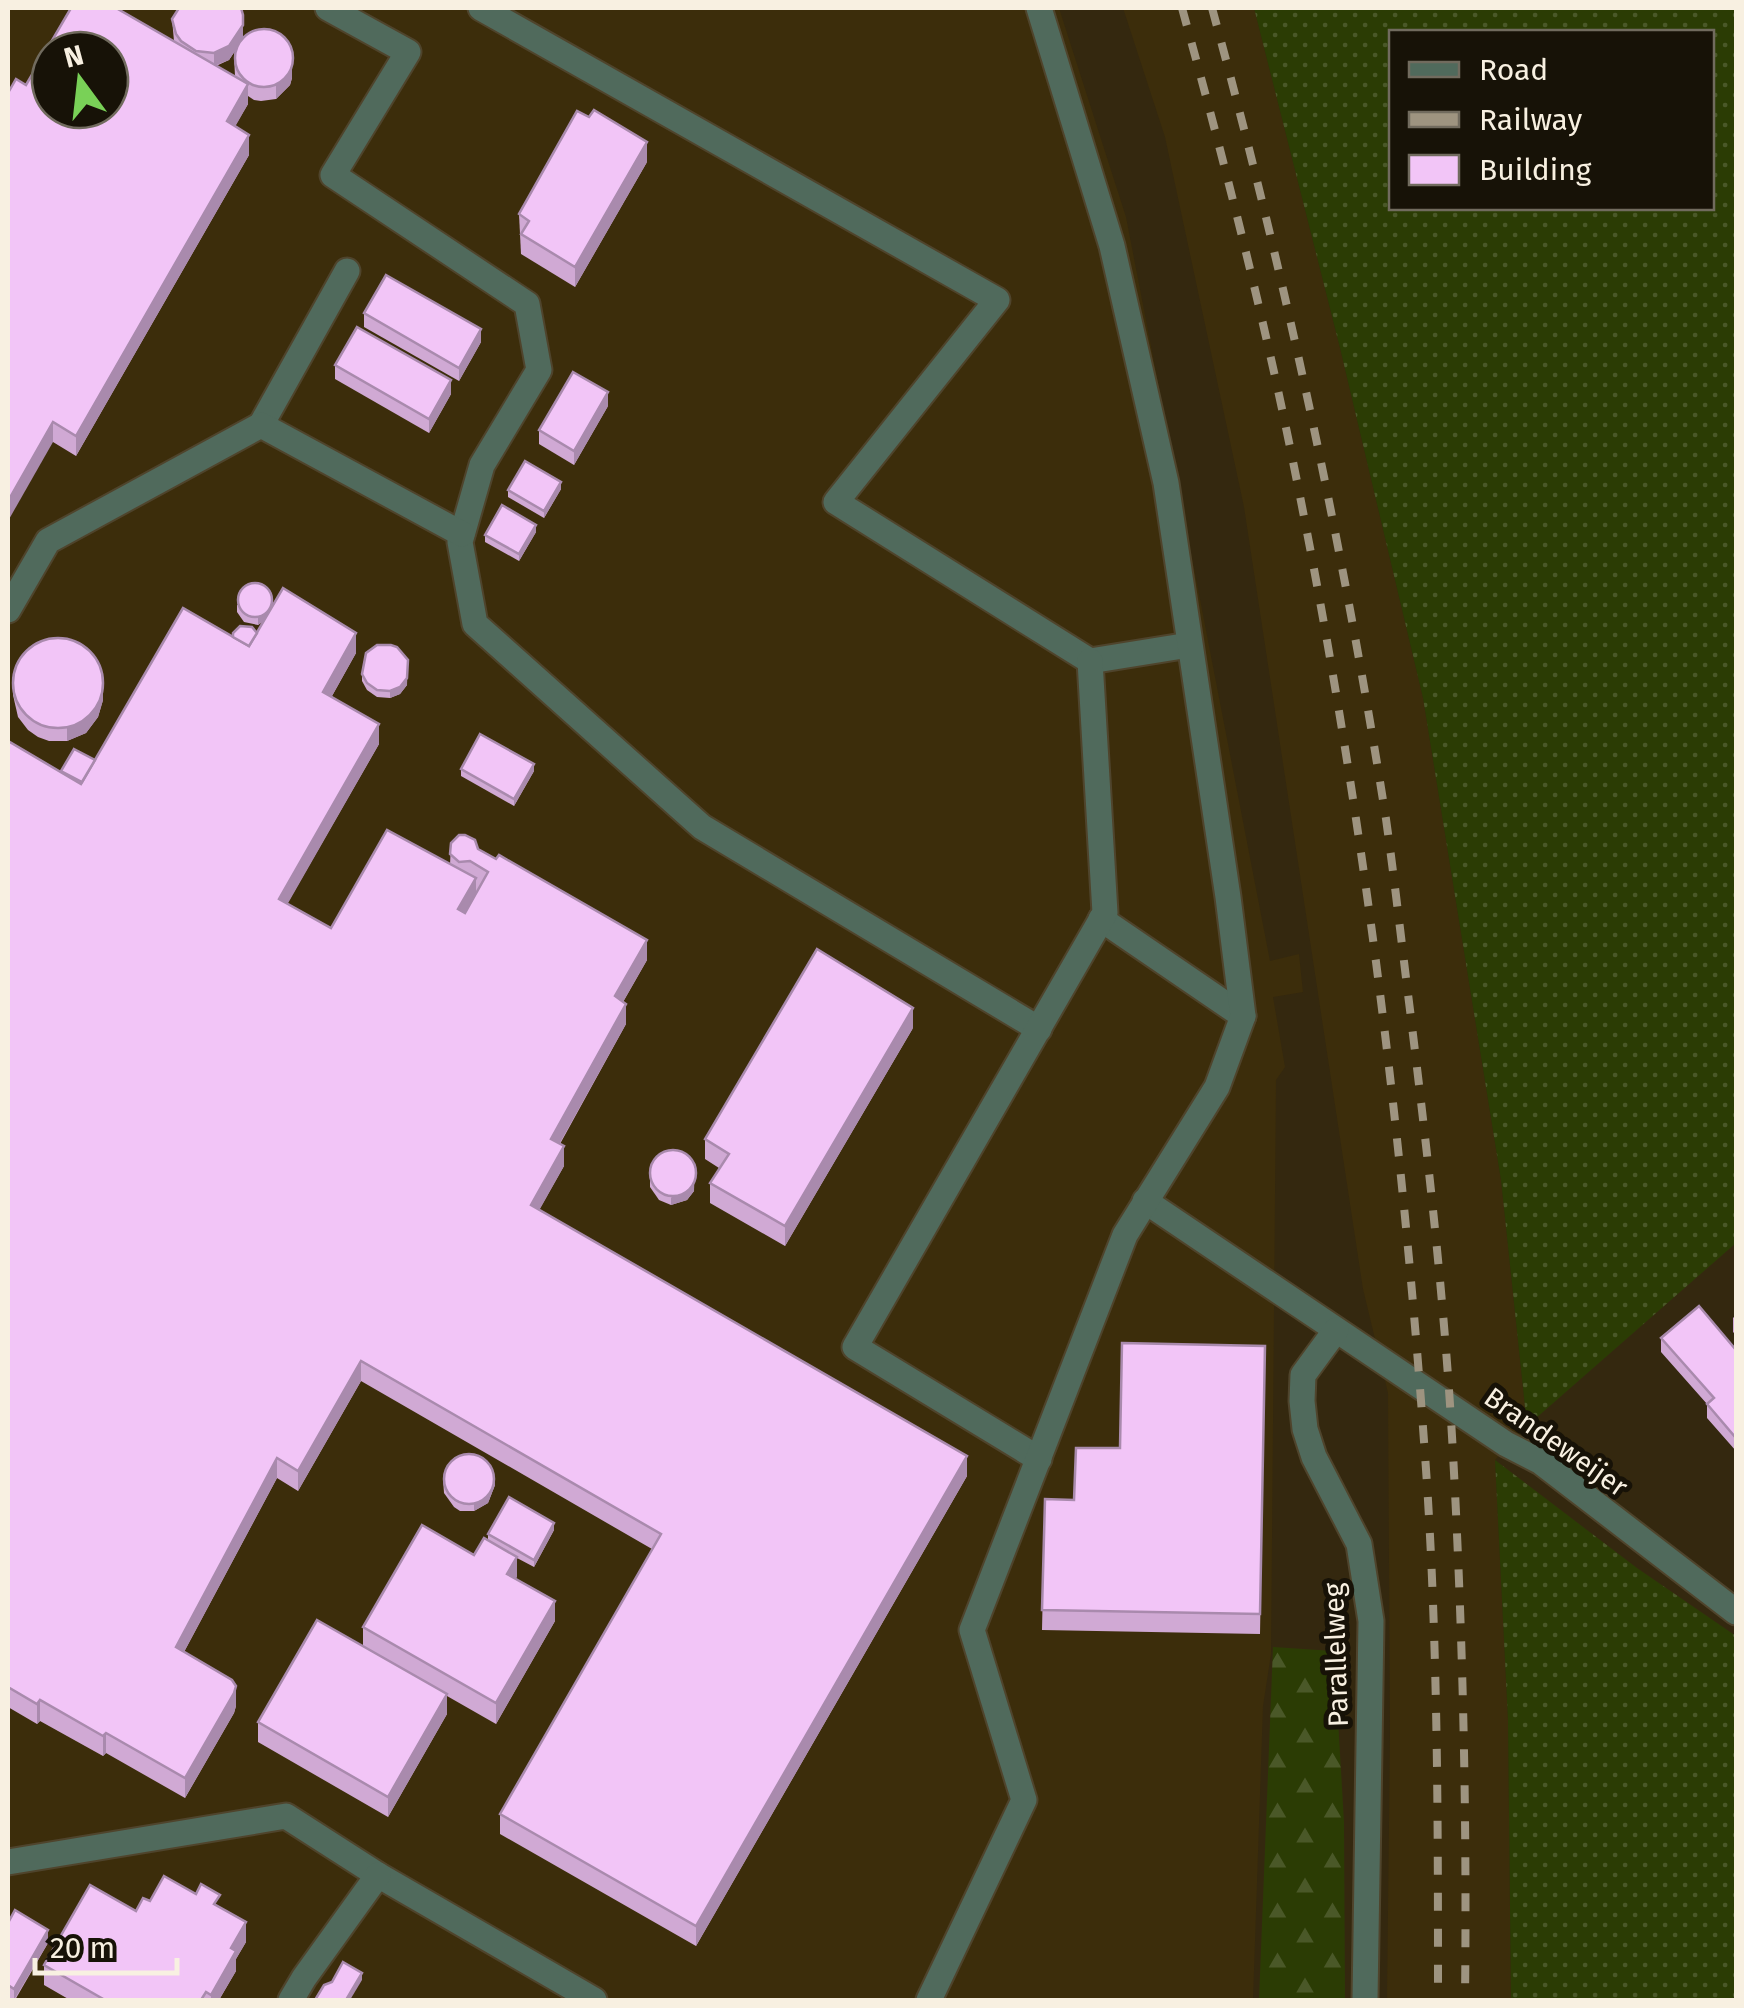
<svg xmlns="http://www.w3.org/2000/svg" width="1744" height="2008" font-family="'Fira Sans',sans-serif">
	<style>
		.built { fill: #3c2d0b; fill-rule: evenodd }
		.grass { fill: url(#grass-dots); fill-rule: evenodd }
		.forest { fill: url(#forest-firs) }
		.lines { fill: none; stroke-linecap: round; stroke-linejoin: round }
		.minor-casing { stroke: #4f442c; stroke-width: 29 }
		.minor { stroke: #506a5c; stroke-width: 25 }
		.rail { stroke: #9e9480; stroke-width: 8; stroke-dasharray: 18 18; stroke-linecap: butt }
		.wall { fill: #d0a9d4; fill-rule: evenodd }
		.shaded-wall { fill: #a98aad }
		.building { fill: #f2c5f7; stroke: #a98aad; stroke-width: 2.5; fill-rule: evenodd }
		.labels { text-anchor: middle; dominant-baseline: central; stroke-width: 10; stroke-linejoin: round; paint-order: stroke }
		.street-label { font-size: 28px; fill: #f8f0e1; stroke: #171207 }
	</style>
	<defs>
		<pattern id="grass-dots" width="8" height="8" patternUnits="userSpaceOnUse" patternTransform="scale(2.5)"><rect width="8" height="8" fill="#2b3c04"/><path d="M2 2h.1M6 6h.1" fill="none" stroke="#4a5828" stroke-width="1.8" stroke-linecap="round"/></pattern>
		<pattern id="forest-firs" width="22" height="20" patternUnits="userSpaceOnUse" patternTransform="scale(2.5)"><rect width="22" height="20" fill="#2b3c04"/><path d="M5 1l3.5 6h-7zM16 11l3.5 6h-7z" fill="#4a5828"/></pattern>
	</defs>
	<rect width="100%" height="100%" fill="#34280f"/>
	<g class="built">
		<path d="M8 8H1059L1126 217 1270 961 1299 954 1303 992 1273 997 1285 1067 1276 1080 1271 1654 1263 1706 1253 2000H8ZM50 50H110V110H50Z"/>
		<path d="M1123 8H1254L1340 348 1423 698 1501 1180 1527 1426 1495 1460 1508 1720 1511 2000H1387L1390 1733 1388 1393 1363 1289 1244 507 1165 137Z"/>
	</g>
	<g class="grass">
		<path d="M1254 8H1736V1243L1527 1426 1501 1180 1423 698 1340 348ZM1392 32H1712V208H1392Z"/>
		<path d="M1495 1460 1637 1568 1736 1636V2000H1511L1508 1720Z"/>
	</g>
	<path class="forest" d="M1273 1647 1334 1651 1344 1822 1345 2000H1259Z"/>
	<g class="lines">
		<defs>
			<g id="minor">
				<path d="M328 8 408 52 333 175 527 304 539 370 482 465 460 542 475 624 702 827 1039 1029"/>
				<path d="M481 8 997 300 836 502 1090 661 1189 645"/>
				<path d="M261 425 347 271"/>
				<path d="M8 610 48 541 261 425 462 534"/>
				<path d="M1101 919 1243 1016"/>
				<path d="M1145 1201 1506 1444 1541 1462 1736 1612"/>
				<path d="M1336 1330 1303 1375 1302 1401 1305 1429 1314 1457 1359 1544 1371 1621 1365 2000"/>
				<path d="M1039 1459 855 1347 1105 913 1090 661"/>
				<path d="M8 1862 286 1816 378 1875 594 2000"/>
				<path d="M291 2000 304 1978 378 1875"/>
				<path d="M929 2000 1024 1800 972 1630 1125 1235 1217 1087 1243 1016 1228 897 1166 483 1112 246 1039 8"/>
			</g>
		</defs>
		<use href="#minor" class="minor-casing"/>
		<use href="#minor" class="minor"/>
		<g class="rail">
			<path d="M1182 8C1216 131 1248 255 1276 381 1355 744 1402 1114 1427 1484 1438 1656 1438 1828 1438 2000"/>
			<path d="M1212 8C1285 275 1343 546 1386 819 1395 883 1402 947 1410 1010 1428 1157 1445 1306 1453 1454 1463 1636 1467 1818 1465 2000"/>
		</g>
	</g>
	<g class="wall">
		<path d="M243 15V38L292 78 290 85 276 99 261 101 254 100 248 96V104L235 126 249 155 76 456 53 442 26 85 174 41 172 19ZM235 51 234 56 235 76 216 66 229 60Z"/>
		<path d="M647 162 575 287 521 254 519 214Z"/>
		<path d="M364 313 481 342 459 381 364 327Z"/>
		<path d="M335 365 451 394 429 433 335 379Z"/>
		<path d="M608 406 574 465 539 444V430Z"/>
		<path d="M561 489 544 518 508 497V490Z"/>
		<path d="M536 532 519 561 485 542V535Z"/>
		<path d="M237 605 271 608 356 653 332 696 379 744 287 904 331 928 450 865 451 843 478 849 647 960 623 1002 626 1024 560 1144 564 1166 539 1210 967 1476 696 1946 500 1834V1814L652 1549 361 1381 298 1491 277 1478 184 1652 236 1706 234 1713 185 1798 106 1753 103 1756 40 1721 37 1724 8 1707V741L61 772 95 760 233 637 257 633 264 621 258 625 244 622 237 612Z"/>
		<path d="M362 674 407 685 400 694 390 698 377 697 367 690 362 681Z"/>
		<path d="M13 681 103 700 98 717 86 733 67 741H49L38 737 28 730 18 717 13 695Z"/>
		<path d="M461 769 534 771 514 806 461 776Z"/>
		<path d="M913 1028 785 1246 710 1203V1183L719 1168 705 1159V1139Z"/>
		<path d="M650 1166 694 1191 687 1200 671 1205 659 1200 650 1187Z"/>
		<path d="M1736 1315V1335L1733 1332V1318Z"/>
		<path d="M1661 1338 1736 1350V1451L1707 1418V1404L1661 1352Z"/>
		<path d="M1265 1346 1260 1634 1042 1630 1045 1499 1074 1500 1120 1448Z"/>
		<path d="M443 1479 495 1485 488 1503 474 1511H460L454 1507 444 1493Z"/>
		<path d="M554 1530 534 1567 517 1558 516 1579 555 1621 496 1724 447 1696V1714L388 1817 258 1742V1722L363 1646V1627L474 1555 488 1540V1534Z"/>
		<path d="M150 1901 220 1907 246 1942 236 1959V1971L219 2000H70L44 1985V1965L136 1911Z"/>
		<path d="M8 1923 48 1943 15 2000 8 1999Z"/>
	</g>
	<g class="shaded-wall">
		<path d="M243 25V39L229 60 214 66V53Z"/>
		<path d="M292 64V78L290 85 276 99V85Z"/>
		<path d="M248 84V104L227 141V121Z"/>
		<path d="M249 135V155L76 456V436Z"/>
		<path d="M647 142V162L575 287V267Z"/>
		<path d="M481 329V342L459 381V368Z"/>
		<path d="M451 380V394L429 433V419Z"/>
		<path d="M608 392V406L574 465V451Z"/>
		<path d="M53 422V442L8 521V501Z"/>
		<path d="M561 482V489L544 518V511Z"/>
		<path d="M536 525V532L519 561V554Z"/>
		<path d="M272 594 271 615 258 625V618Z"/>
		<path d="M356 633V653L323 712V692Z"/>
		<path d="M408 660 407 685 400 694 390 698V691Z"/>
		<path d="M103 686V700L98 717 86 733 67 741V727Z"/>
		<path d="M379 724V744L279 919V899Z"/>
		<path d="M534 764V771L514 806V799Z"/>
		<path d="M476 878V898L458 929V909Z"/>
		<path d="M647 940V960L615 1016V996Z"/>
		<path d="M626 1004V1024L551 1159V1139Z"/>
		<path d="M913 1008V1028L785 1246V1226Z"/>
		<path d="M564 1146V1166L531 1225V1205Z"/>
		<path d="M695 1166 694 1191 687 1200 671 1205V1198Z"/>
		<path d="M361 1361V1381L298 1491V1471Z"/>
		<path d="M967 1456V1476L696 1946V1926Z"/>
		<path d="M277 1458V1478L176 1667V1647Z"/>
		<path d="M495 1478V1485L488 1503 474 1511V1504Z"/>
		<path d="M554 1523V1530L534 1567V1560Z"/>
		<path d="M517 1557V1577L507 1594V1574Z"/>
		<path d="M555 1601V1621L496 1724V1703Z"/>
		<path d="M236 1686V1706L234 1713 185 1798V1778Z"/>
		<path d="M447 1694V1714L388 1817V1797Z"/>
		<path d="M40 1700V1721L37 1724V1704Z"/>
		<path d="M106 1733V1753L103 1756V1736Z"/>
		<path d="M246 1922V1942L236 1959V1971L219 2000H211V1995L231 1948Z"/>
		<path d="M48 1930V1943L14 2000V1989Z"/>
		<path d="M362 1973V1980L350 2000H346Z"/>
	</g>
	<g class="building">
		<path d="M71 8H116L248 84 227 121 249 135 76 436 53 422 8 501V93L16 79 26 85ZM50 50H110V110H50Z"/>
		<path d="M179 8H241L243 15V25L229 46 214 53 196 51 181 41 176 34 172 19Z"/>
		<circle cx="264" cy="58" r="29"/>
		<path d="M594 110 647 142 575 267 521 234 529 221 519 214 577 111 589 117Z"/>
		<path d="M386 275 481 329 459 368 364 313Z"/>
		<path d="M357 327 451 380 429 419 335 365Z"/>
		<path d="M573 372 608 392 574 451 539 430Z"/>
		<path d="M525 461 561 482 544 511 508 490Z"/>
		<path d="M502 505 536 525 519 554 485 535Z"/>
		<circle cx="255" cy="600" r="17"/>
		<path d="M283 588 356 633 323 692 379 724 279 899 331 928 387 830 476 878 458 909 465 913 488 872 470 861 459 862 450 854 451 843 459 835H465L475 840 478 849 496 859 499 855 647 940 615 996 626 1004 551 1139 564 1146 531 1205 967 1456 696 1926 500 1814 661 1534 361 1361 298 1471 277 1458 176 1647 232 1680 236 1686 234 1693 185 1778 106 1733 103 1736 40 1700 37 1704 8 1687V741L81 784 183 608 249 646Z"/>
		<path d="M240 626 252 627 257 633 249 646 233 637V633Z"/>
		<circle cx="58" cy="683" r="45"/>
		<path d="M377 645H391L397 647 408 660 407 678 400 687 390 691 377 690 367 683 362 674 366 653Z"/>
		<path d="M480 734 534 764 514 799 461 769Z"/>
		<path d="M74 749 95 760 82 782 61 771Z"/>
		<path d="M817 949 913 1008 785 1226 710 1183 729 1154 705 1139Z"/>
		<circle cx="673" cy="1173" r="23"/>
		<path d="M1699 1306 1736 1350V1438L1707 1404 1714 1398 1661 1338Z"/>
		<path d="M1122 1343 1265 1346 1260 1614 1042 1610 1045 1499 1074 1500 1076 1448H1120Z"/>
		<circle cx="469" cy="1479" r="25"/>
		<path d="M509 1497 554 1523 534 1560 488 1534Z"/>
		<path d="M422 1525 474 1555 484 1538 517 1557 507 1574 555 1601 496 1703 363 1627Z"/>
		<path d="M317 1620 447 1694 388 1797 258 1722Z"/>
		<path d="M164 1876 196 1894 201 1884 220 1895 214 1904 246 1922 231 1948 236 1951 211 1995 206 1992 201 2000H105L44 1965 90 1885 136 1911 143 1898 150 1901Z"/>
		<path d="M15 1910 48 1930 14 1989 8 1985V1923Z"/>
		<path d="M343 1962 362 1973 346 2000H315L324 1985 332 1982Z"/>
	</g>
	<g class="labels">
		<g class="street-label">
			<text transform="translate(1556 1442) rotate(35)">Brandeweijer</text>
			<text transform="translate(1336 1655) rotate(-92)">Parallelweg</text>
		</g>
	</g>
	<rect width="1744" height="2008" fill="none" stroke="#f8f0e1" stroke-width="20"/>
	<rect x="1389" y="30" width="325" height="180" fill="#171207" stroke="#716b5e" stroke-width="2.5"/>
	<rect x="1409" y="62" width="50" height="15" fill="#506a5c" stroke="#716b5e" stroke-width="2.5"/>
	<text x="1479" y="80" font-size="30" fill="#f8f0e1">Road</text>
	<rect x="1409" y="112" width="50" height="15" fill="#9e9480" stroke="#716b5e" stroke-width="2.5"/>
	<text x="1479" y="130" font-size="30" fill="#f8f0e1">Railway</text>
	<rect x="1409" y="155" width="50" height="30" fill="#f2c5f7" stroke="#716b5e" stroke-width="2.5"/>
	<text x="1479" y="180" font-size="30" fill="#f8f0e1">Building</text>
	<g transform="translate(80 80) rotate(345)"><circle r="48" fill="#171207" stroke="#716b5e" stroke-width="2.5"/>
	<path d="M0-8L18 38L0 25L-18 38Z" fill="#79d157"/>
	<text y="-15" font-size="28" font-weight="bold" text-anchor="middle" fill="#f8f0e1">N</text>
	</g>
	<path d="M35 1958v15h142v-15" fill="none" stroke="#f8f0e1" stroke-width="5"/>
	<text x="50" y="1958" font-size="30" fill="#f8f0e1" stroke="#171207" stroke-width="8" paint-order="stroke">20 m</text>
</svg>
